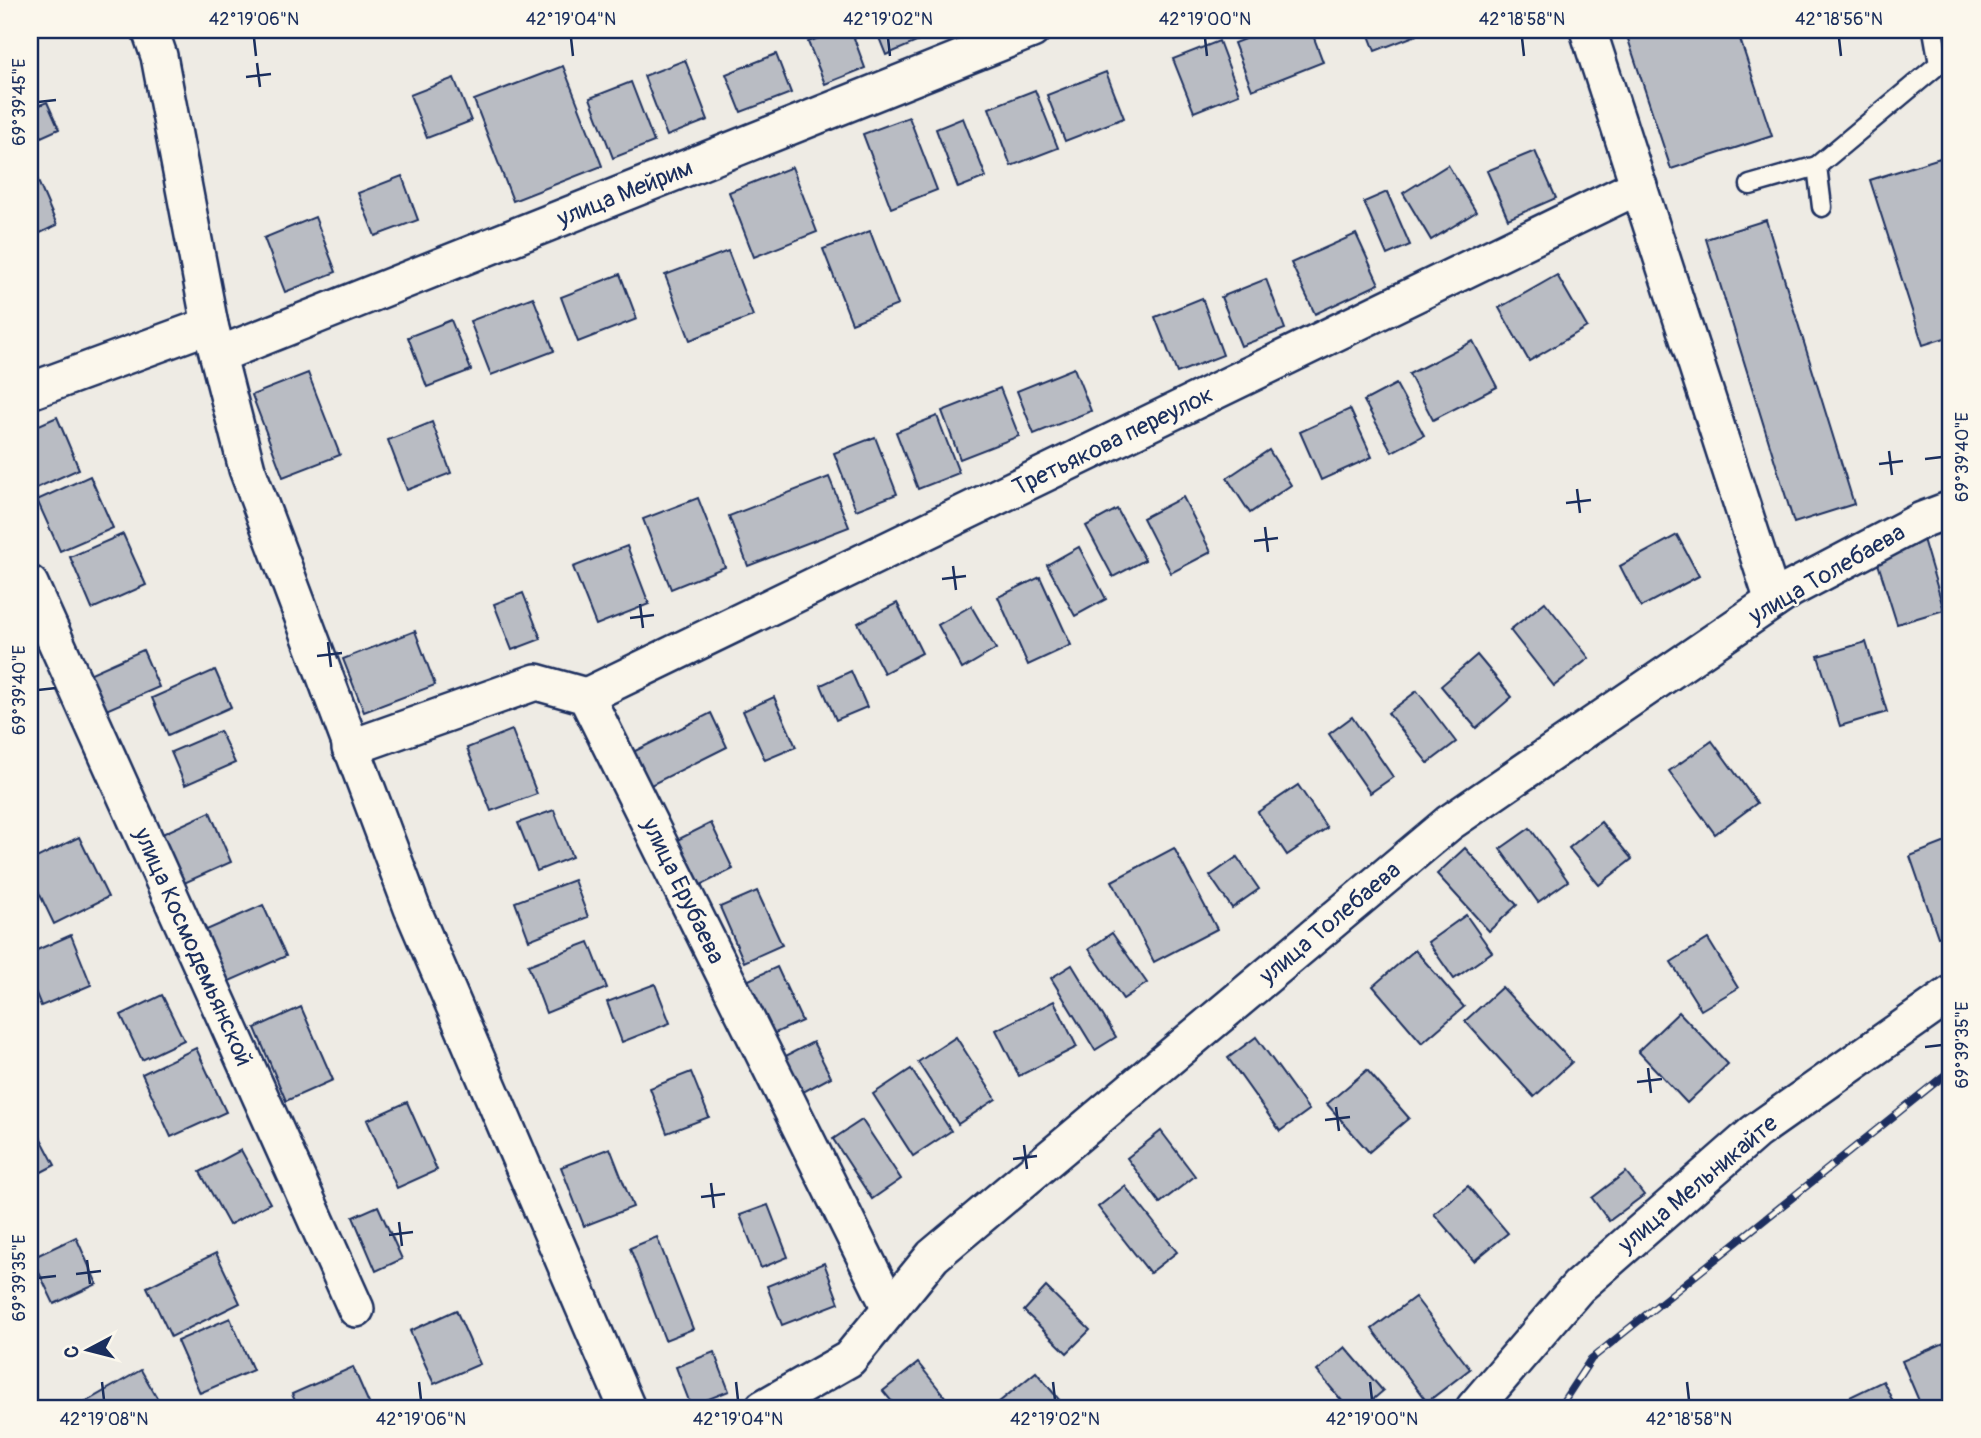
<svg xmlns="http://www.w3.org/2000/svg" width="1981" height="1438" font-family="Pangolin,sans-serif">
	<style>
		.building { fill: #b9bcc3; stroke: #1b2f5e; stroke-width: 2 }
		.lines { fill: none; stroke-linecap: round; stroke-linejoin: round }
		.service-casing { stroke: #1b2f5e; stroke-width: 23 }
		.minor-casing { stroke: #1b2f5e; stroke-width: 40 }
		.service { stroke: #fbf7ec; stroke-width: 18 }
		.minor { stroke: #fbf7ec; stroke-width: 35 }
		.rail-casing { stroke: #1b2f5e; stroke-width: 8 }
		.rail { stroke: #fbf7ec; stroke-width: 5; stroke-dasharray: 16; stroke-linecap: butt }
		.ticks { fill: none; stroke: #1b2f5e; stroke-width: 2.5 }
		.labels { text-anchor: middle; dominant-baseline: central; stroke-width: 5; stroke-linejoin: round; paint-order: stroke }
		.street-label { font-size: 24px; fill: #1b2f5e; stroke: #fbf7ec }
		.neatline { fill: none; stroke: #1b2f5e; stroke-width: 2.5 }
		.ticks-label { font-size: 18px; text-anchor: middle; fill: #1b2f5e }
	</style>
	<rect width="100%" height="100%" fill="#eeebe4"/>
	<filter id="ink" filterUnits="userSpaceOnUse"><feTurbulence type="fractalNoise" baseFrequency=".0143" numOctaves="2"/><feDisplacementMap in="SourceGraphic" scale="14" xChannelSelector="R" yChannelSelector="G"/><feConvolveMatrix kernelMatrix="1 2 1 2 8 2 1 2 1" color-interpolation-filters="sRGB"/></filter>
	<g filter="url(#ink)">
		<g class="building">
			<path d="M840 30H851L865 68 825 84 808 42Z"/>
			<path d="M876 30H915L919 41 886 55Z"/>
			<path d="M1268 30H1311L1323 62 1252 90 1234 43Z"/>
			<path d="M1367 30H1415L1417 35 1375 51Z"/>
			<path d="M1625 30H1737L1772 136 1671 169Z"/>
			<path d="M1219 41 1239 94 1194 112 1173 59Z"/>
			<path d="M776 54 791 93 741 112 726 74Z"/>
			<path d="M685 60 708 120 667 136 644 76Z"/>
			<path d="M563 66 602 166 513 201 474 100Z"/>
			<path d="M1106 72 1124 118 1065 141 1047 95Z"/>
			<path d="M454 78 471 121 427 138 410 95Z"/>
			<path d="M631 82 654 142 613 158 590 98Z"/>
			<path d="M1035 90 1058 148 1011 166 989 108Z"/>
			<path d="M47 102 59 129 30 142V109Z"/>
			<path d="M909 117 937 190 891 208 863 134Z"/>
			<path d="M963 118 986 177 958 188 936 129Z"/>
			<path d="M1535 151 1556 198 1508 219 1487 171Z"/>
			<path d="M1940 158 1951 192V336L1923 345 1870 180Z"/>
			<path d="M1448 165 1476 212 1431 240 1403 193Z"/>
			<path d="M792 167 817 232 754 257 729 192Z"/>
			<path d="M34 172 57 225 30 238V174Z"/>
			<path d="M402 176 418 220 375 236 358 193Z"/>
			<path d="M1387 192 1410 245 1387 255 1364 202Z"/>
			<path d="M315 217 336 272 285 292 264 238Z"/>
			<path d="M1766 220 1854 504 1794 523 1706 239Z"/>
			<path d="M870 231 898 305 852 323 823 249Z"/>
			<path d="M1356 234 1379 284 1315 314 1291 263Z"/>
			<path d="M728 251 753 316 690 340 665 275Z"/>
			<path d="M620 274 637 319 578 342 561 297Z"/>
			<path d="M1557 275 1587 327 1529 361 1499 308Z"/>
			<path d="M1266 279 1285 329 1241 346 1221 297Z"/>
			<path d="M533 297 554 351 491 375 470 321Z"/>
			<path d="M1202 298 1223 355 1177 373 1155 317Z"/>
			<path d="M451 320 471 370 427 387 408 337Z"/>
			<path d="M1473 341 1497 387 1433 420 1409 374Z"/>
			<path d="M1074 368 1091 411 1034 434 1017 391Z"/>
			<path d="M308 373 340 455 283 477 252 395Z"/>
			<path d="M1396 384 1424 435 1392 452 1364 401Z"/>
			<path d="M1000 388 1019 436 960 459 942 411Z"/>
			<path d="M1350 409 1372 457 1321 480 1300 432Z"/>
			<path d="M937 416 959 473 918 489 896 432Z"/>
			<path d="M57 417 79 469 30 491V429Z"/>
			<path d="M432 422 451 473 407 490 388 440Z"/>
			<path d="M875 437 897 494 856 510 834 453Z"/>
			<path d="M1269 450 1291 485 1250 513 1227 478Z"/>
			<path d="M90 476 113 528 60 551 37 500Z"/>
			<path d="M829 477 849 527 748 566 729 516Z"/>
			<path d="M1183 497 1211 552 1171 573 1143 518Z"/>
			<path d="M698 498 725 567 671 589 643 519Z"/>
			<path d="M1117 509 1145 560 1113 577 1086 526Z"/>
			<path d="M123 534 146 585 92 609 70 557Z"/>
			<path d="M1677 535 1699 576 1641 607 1620 566Z"/>
			<path d="M1923 539 1944 610 1897 624 1875 554Z"/>
			<path d="M627 546 649 604 596 625 573 567Z"/>
			<path d="M1079 547 1106 599 1075 616 1047 565Z"/>
			<path d="M1040 577 1071 645 1028 665 998 597Z"/>
			<path d="M523 593 541 639 512 650 494 604Z"/>
			<path d="M1545 602 1589 658 1554 686 1510 630Z"/>
			<path d="M897 603 922 653 884 673 858 623Z"/>
			<path d="M971 606 996 649 962 669 938 625Z"/>
			<path d="M415 631 435 685 364 712 343 659Z"/>
			<path d="M1866 642 1887 712 1840 726 1818 656Z"/>
			<path d="M143 650 159 687 104 711 89 674Z"/>
			<path d="M1477 655 1512 697 1476 728 1441 686Z"/>
			<path d="M215 670 231 707 168 735 152 698Z"/>
			<path d="M851 671 867 707 836 720 821 685Z"/>
			<path d="M1417 691 1456 742 1428 763 1388 713Z"/>
			<path d="M774 697 796 747 765 760 743 711Z"/>
			<path d="M711 713 727 747 647 787 631 753Z"/>
			<path d="M1352 717 1393 777 1370 793 1329 734Z"/>
			<path d="M512 730 537 794 491 811 467 748Z"/>
			<path d="M220 731 235 763 185 785 171 752Z"/>
			<path d="M1712 741 1757 803 1715 834 1669 771Z"/>
			<path d="M1298 785 1327 828 1287 855 1258 812Z"/>
			<path d="M554 810 572 857 537 871 518 823Z"/>
			<path d="M210 812 231 862 182 884 160 835Z"/>
			<path d="M1601 822 1632 859 1599 885 1569 848Z"/>
			<path d="M711 823 733 869 693 889 671 843Z"/>
			<path d="M1530 828 1568 881 1538 902 1500 849Z"/>
			<path d="M79 837 108 897 54 924 30 874V861Z"/>
			<path d="M1951 840V933L1938 937 1910 856Z"/>
			<path d="M1174 848 1217 929 1154 962 1112 881Z"/>
			<path d="M1465 848 1517 905 1489 931 1437 874Z"/>
			<path d="M1237 857 1259 889 1232 908 1210 876Z"/>
			<path d="M574 880 588 917 529 940 515 902Z"/>
			<path d="M757 891 782 945 744 962 720 907Z"/>
			<path d="M263 905 286 956 225 983 202 932Z"/>
			<path d="M1466 915 1492 952 1454 979 1428 942Z"/>
			<path d="M1112 933 1147 983 1123 999 1089 949Z"/>
			<path d="M71 935 91 985 41 1006 30 979V953Z"/>
			<path d="M1708 939 1738 988 1701 1010 1671 962Z"/>
			<path d="M589 942 607 988 546 1013 528 965Z"/>
			<path d="M1415 950 1464 1007 1422 1043 1373 986Z"/>
			<path d="M1072 965 1116 1037 1095 1050 1051 978Z"/>
			<path d="M777 967 802 1021 764 1038 740 984Z"/>
			<path d="M655 984 670 1023 622 1042 607 1002Z"/>
			<path d="M1502 987 1572 1062 1534 1097 1465 1021Z"/>
			<path d="M162 995 184 1040 142 1060 121 1015Z"/>
			<path d="M1054 1001 1077 1047 1019 1076 996 1030Z"/>
			<path d="M301 1007 333 1080 286 1101 255 1028Z"/>
			<path d="M1679 1012 1728 1064 1687 1103 1638 1051Z"/>
			<path d="M956 1037 996 1099 958 1124 918 1062Z"/>
			<path d="M1256 1037 1309 1110 1280 1131 1228 1058Z"/>
			<path d="M813 1042 831 1077 794 1097 776 1061Z"/>
			<path d="M196 1048 226 1112 171 1137 142 1074Z"/>
			<path d="M911 1069 951 1131 913 1156 873 1094Z"/>
			<path d="M1367 1070 1409 1118 1369 1152 1327 1104Z"/>
			<path d="M691 1072 709 1117 667 1133 650 1088Z"/>
			<path d="M407 1102 437 1170 397 1188 367 1120Z"/>
			<path d="M30 1118 55 1165 30 1178Z"/>
			<path d="M862 1120 901 1179 872 1199 833 1139Z"/>
			<path d="M1161 1131 1195 1176 1160 1203 1127 1158Z"/>
			<path d="M610 1148 633 1207 584 1226 561 1167Z"/>
			<path d="M241 1150 270 1203 229 1225 200 1172Z"/>
			<path d="M1626 1172 1644 1195 1609 1221 1592 1198Z"/>
			<path d="M1125 1186 1177 1252 1150 1273 1098 1207Z"/>
			<path d="M1468 1186 1508 1233 1474 1261 1434 1214Z"/>
			<path d="M768 1205 788 1257 761 1268 740 1215Z"/>
			<path d="M378 1206 402 1259 376 1271 353 1217Z"/>
			<path d="M76 1237 97 1284 54 1304 32 1258Z"/>
			<path d="M657 1237 693 1329 665 1340 630 1248Z"/>
			<path d="M216 1253 240 1303 171 1337 147 1287Z"/>
			<path d="M824 1263 839 1303 782 1325 767 1286Z"/>
			<path d="M1046 1287 1090 1330 1067 1353 1024 1311Z"/>
			<path d="M1415 1297 1470 1369 1427 1402 1372 1329Z"/>
			<path d="M456 1310 480 1364 434 1384 410 1331Z"/>
			<path d="M230 1318 253 1370 200 1393 177 1341Z"/>
			<path d="M1951 1340V1408H1922L1902 1361Z"/>
			<path d="M1345 1347 1383 1391 1363 1408H1348L1317 1371Z"/>
			<path d="M714 1352 729 1391 691 1406 676 1367Z"/>
			<path d="M918 1363 954 1408H897L883 1391Z"/>
			<path d="M353 1367 371 1408H298L292 1394Z"/>
			<path d="M141 1370 163 1408H84L82 1404Z"/>
			<path d="M1036 1372 1066 1408H993V1407Z"/>
			<path d="M1883 1381 1896 1408H1830L1829 1407Z"/>
		</g>
		<g class="lines">
			<defs>
				<g id="service">
					<path d="M1750 185 1817 166"/>
					<path d="M1822 207 1817 166 1939 64 1933 30"/>
				</g>
				<g id="minor">
					<path d="M150 30 159 56 210 325 247 469 412 908 627 1408"/>
					<path d="M1588 30 1773 601"/>
					<path d="M218 355 1032 30"/>
					<path d="M30 391 210 325"/>
					<path d="M30 584 356 1309"/>
					<path d="M586 696 1639 186"/>
					<path d="M350 748 536 682 586 696 890 1308"/>
					<path d="M763 1408 849 1359 933 1256 1449 823 1791 589 1922 520 1951 509"/>
					<path d="M1474 1408 1578 1287 1755 1132 1951 994"/>
				</g>
			</defs>
			<use href="#service" class="service-casing"/>
			<use href="#minor" class="minor-casing"/>
			<use href="#service" class="service"/>
			<use href="#minor" class="minor"/>
			<defs>
				<path id="rail" d="M1559 1408 1591 1359 1951 1070"/>
			</defs>
			<use href="#rail" class="rail-casing"/>
			<use href="#rail" class="rail"/>
		</g>
	</g>
	<path class="ticks" d="M254 38 256 56M571 38 573 56M888 38 890 56M1205 38 1207 56M1522 38 1524 56M1839 38 1841 56M257 63 260 87M246 77 271 74M38 102 56 100M1889 451 1892 475M1925 459 1942 457M1879 464 1903 461M1577 489 1580 513M1566 503 1591 500M1265 527 1268 552M1254 541 1278 538M953 566 956 590M942 579 966 576M640 604 643 628M630 618 654 615M328 642 331 667M317 656 342 653M38 690 56 688M1925 1047 1942 1045M1648 1068 1651 1093M1637 1082 1662 1079M1336 1107 1339 1131M1325 1120 1350 1117M1024 1145 1027 1169M1013 1159 1037 1156M711 1183 714 1208M701 1197 725 1194M399 1222 402 1246M389 1235 413 1232M87 1260 90 1284M76 1274 101 1271M38 1278 56 1276M102 1382 104 1400M419 1382 421 1400M736 1382 738 1400M1053 1382 1055 1400M1370 1382 1372 1400M1687 1382 1689 1400"/>
	<g class="labels">
		<g class="street-label">
			<text transform="translate(625 193) rotate(-22)">улица Мейрим</text>
			<text transform="translate(1113 441) rotate(-26)">Третьякова переулок</text>
			<text transform="translate(1827 574) rotate(-30)">улица Толебаева</text>
			<text transform="translate(683 891) rotate(64)">улица Ерубаева</text>
			<text transform="translate(1330 923) rotate(-40)">улица Толебаева</text>
			<text transform="translate(193 947) rotate(66)">улица Космодемьянской</text>
			<text transform="translate(1698 1184) rotate(-40)">улица Мельникайте</text>
		</g>
	</g>
	<rect width="1981" height="1438" fill="none" stroke="#fbf7ec" stroke-width="77"/>
	<g transform="translate(88 1350) rotate(263)" stroke="#fbf7ec" stroke-width="5" paint-order="stroke">
	<path d="M0-5L12 26L0 18L-12 26Z" fill="#1b2f5e"/>
	<text y="-10" font-size="19" font-weight="bold" text-anchor="middle" fill="#1b2f5e">С</text>
	</g>
	<rect x="38" y="38" width="1904" height="1362" class="neatline"/>
	<g class="ticks-label">
		<text x="254" y="25">42°19'06"N</text>
		<text x="571" y="25">42°19'04"N</text>
		<text x="888" y="25">42°19'02"N</text>
		<text x="1205" y="25">42°19'00"N</text>
		<text x="1522" y="25">42°18'58"N</text>
		<text x="1839" y="25">42°18'56"N</text>
		<text transform="translate(19 102) rotate(-90)" y="6">69°39'45"E</text>
		<text transform="translate(1962 457) rotate(-90)" y="6">69°39'40"E</text>
		<text transform="translate(19 690) rotate(-90)" y="6">69°39'40"E</text>
		<text transform="translate(1962 1045) rotate(-90)" y="6">69°39'35"E</text>
		<text transform="translate(19 1278) rotate(-90)" y="6">69°39'35"E</text>
		<text x="104" y="1425">42°19'08"N</text>
		<text x="421" y="1425">42°19'06"N</text>
		<text x="738" y="1425">42°19'04"N</text>
		<text x="1055" y="1425">42°19'02"N</text>
		<text x="1372" y="1425">42°19'00"N</text>
		<text x="1689" y="1425">42°18'58"N</text>
	</g>
</svg>
